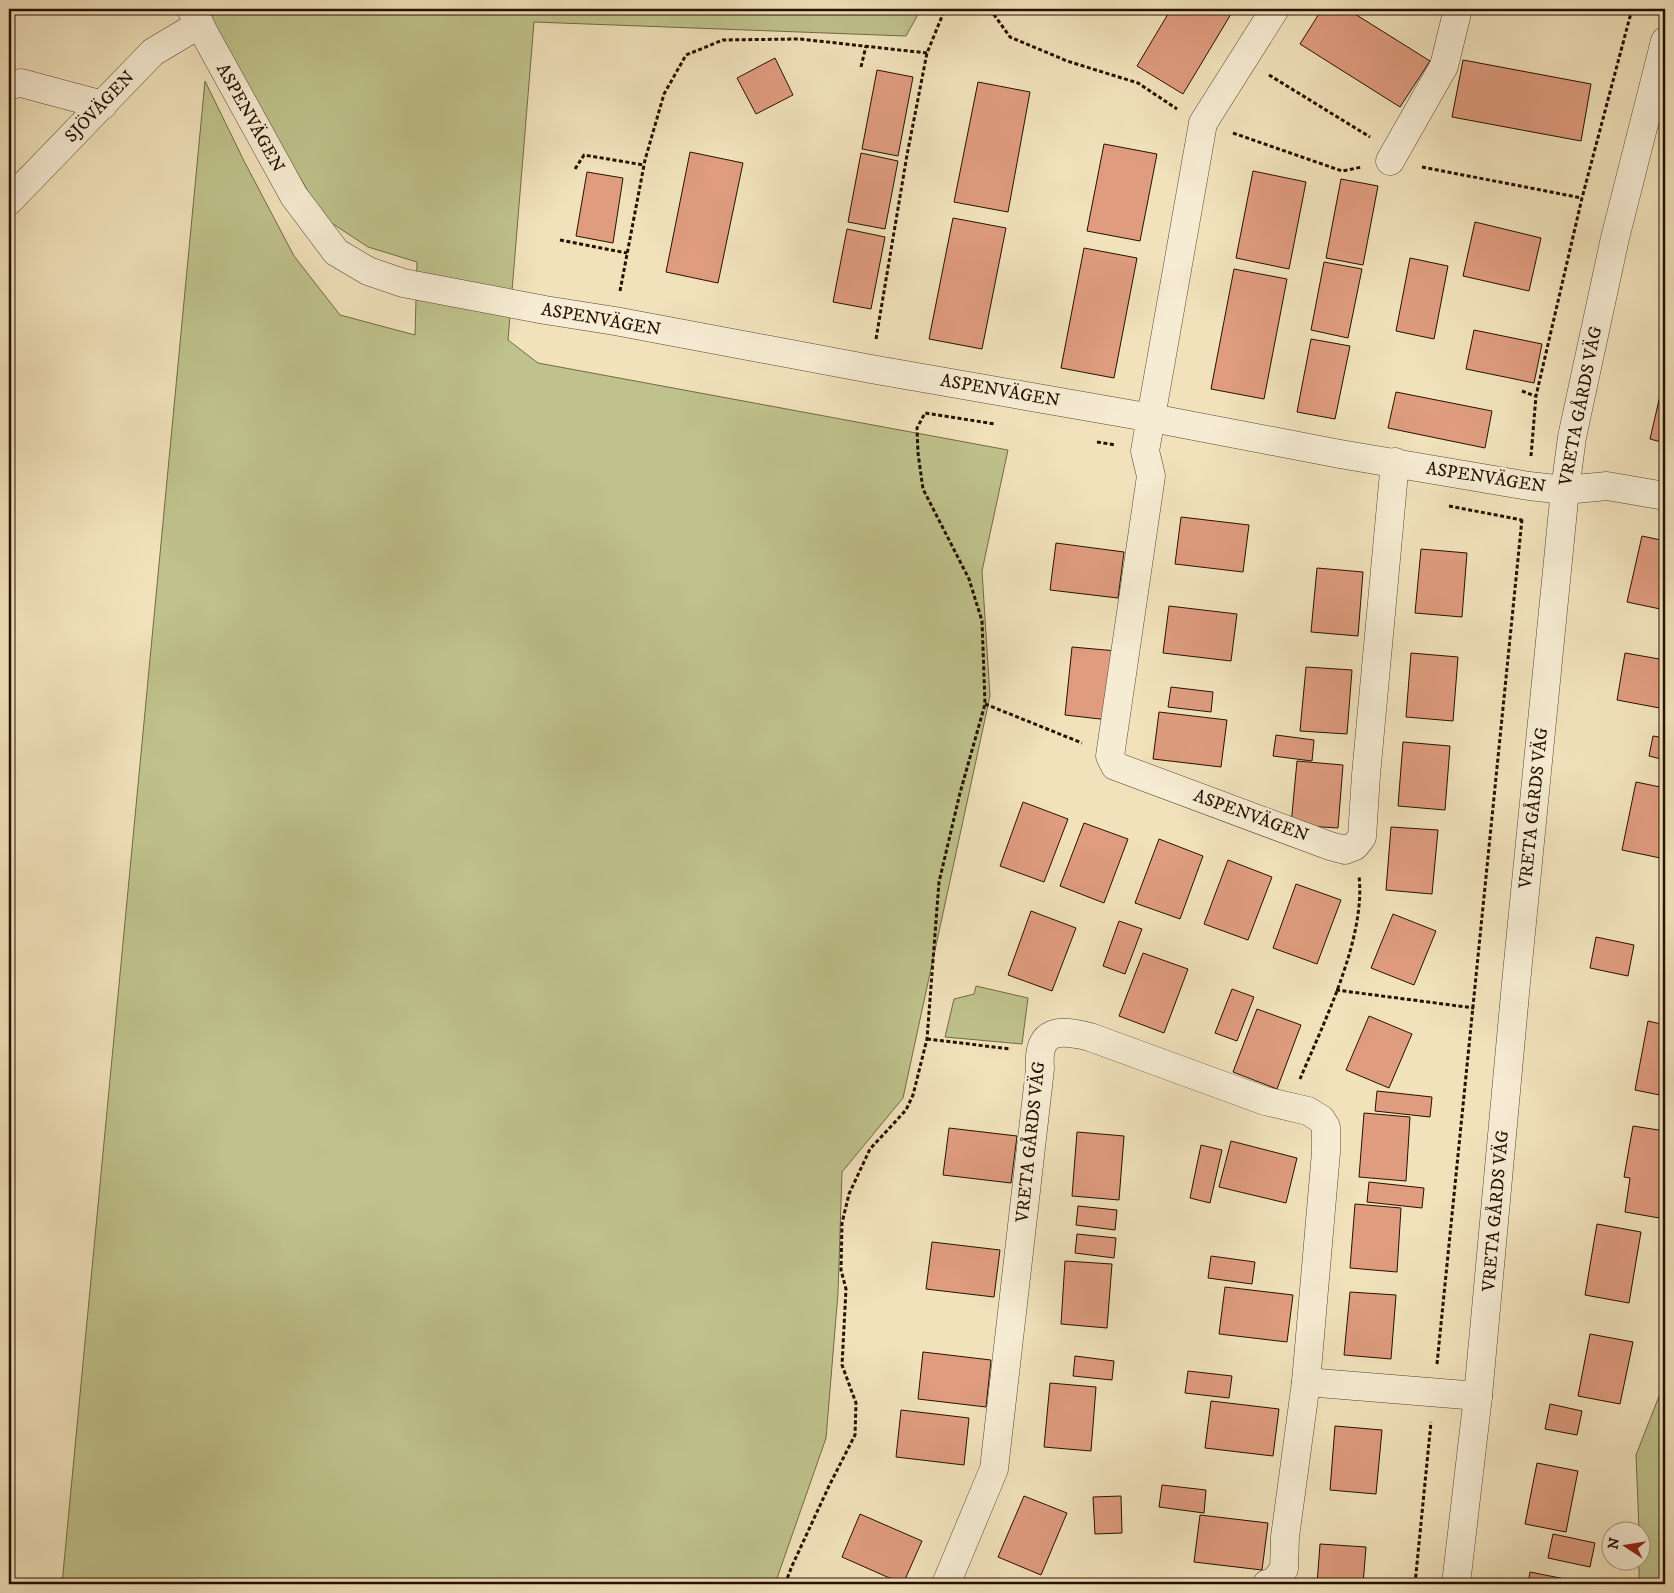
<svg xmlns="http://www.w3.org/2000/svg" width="1674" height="1593" font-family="'IM FELL DW Pica',serif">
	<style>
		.green { fill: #bfc28c; stroke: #736946 }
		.building { fill: #df9c7f; stroke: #271001 }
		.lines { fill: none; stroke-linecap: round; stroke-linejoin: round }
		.minor-casing { stroke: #5a4430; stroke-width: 29 }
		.path { stroke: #271001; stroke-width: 3; stroke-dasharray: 4 2.5; stroke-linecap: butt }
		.minor { stroke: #f6ecd3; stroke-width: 28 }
		.labels { text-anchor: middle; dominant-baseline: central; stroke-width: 5; stroke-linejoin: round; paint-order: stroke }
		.street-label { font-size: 18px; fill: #271001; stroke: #f6ecd3 }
	</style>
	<rect width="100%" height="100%" fill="#f1e2bb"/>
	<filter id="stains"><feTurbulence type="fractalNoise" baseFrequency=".004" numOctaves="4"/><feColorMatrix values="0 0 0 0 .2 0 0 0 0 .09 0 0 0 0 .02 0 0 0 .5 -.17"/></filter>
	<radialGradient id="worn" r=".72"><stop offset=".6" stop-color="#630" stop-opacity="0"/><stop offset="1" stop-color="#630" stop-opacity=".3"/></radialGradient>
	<g class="green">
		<path d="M212 9H921L906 36 534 22 508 340 538 363 1008 450 982 571 990 696 903 1098 842 1172 838 1293 826 1438 775 1584H62L205 81 244 161 294 256 340 315 415 335 417 262 368 247 324 218 211 29Z"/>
		<path d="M976 986 1028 998 1022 1044 945 1037 954 999 974 994Z"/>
		<path d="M1665 1381V1584H1639V1561L1642 1560V1530H1639L1636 1455Z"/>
	</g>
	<g class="building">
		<path d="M1171 9H1234L1183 94 1137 66Z"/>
		<path d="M1322 9H1347L1430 61 1400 107 1300 44Z"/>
		<path d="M775 58 793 95 756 114 737 78Z"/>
		<path d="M1463 60 1591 84 1581 141 1452 117Z"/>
		<path d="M877 70 913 77 898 156 862 149Z"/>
		<path d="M978 82 1030 92 1008 212 954 202Z"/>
		<path d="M1104 144 1157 154 1140 241 1087 231Z"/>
		<path d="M690 152 743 163 718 283 666 272Z"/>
		<path d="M861 153 898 161 885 229 848 222Z"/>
		<path d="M1253 171 1306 182 1289 269 1236 258Z"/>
		<path d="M587 172 623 178 613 243 576 236Z"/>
		<path d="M1341 179 1378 186 1363 265 1326 258Z"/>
		<path d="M953 218 1006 228 982 349 929 339Z"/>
		<path d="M1475 222 1541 238 1529 291 1463 276Z"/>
		<path d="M847 229 885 237 871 309 833 302Z"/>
		<path d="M1084 248 1137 258 1114 378 1061 368Z"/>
		<path d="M1410 258 1448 266 1434 339 1396 331Z"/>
		<path d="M1324 262 1362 269 1348 338 1311 330Z"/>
		<path d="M1234 269 1287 279 1264 399 1211 389Z"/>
		<path d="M1474 330 1542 344 1534 383 1466 369Z"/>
		<path d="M1311 339 1350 346 1335 419 1297 412Z"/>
		<path d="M1665 374V443L1650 439Z"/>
		<path d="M1396 392 1492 411 1485 448 1388 428Z"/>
		<path d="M1181 517 1249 525 1243 572 1175 564Z"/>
		<path d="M1642 536 1665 541V610L1627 602Z"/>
		<path d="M1056 543 1124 552 1118 598 1050 590Z"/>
		<path d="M1421 549 1467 553 1462 617 1415 613Z"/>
		<path d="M1317 568 1363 572 1358 636 1311 632Z"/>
		<path d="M1169 606 1237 614 1231 661 1163 653Z"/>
		<path d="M1072 647 1117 651 1109 720 1065 715Z"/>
		<path d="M1411 653 1458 657 1453 721 1406 717Z"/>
		<path d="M1625 653 1665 660V709L1617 700Z"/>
		<path d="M1306 667 1352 670 1347 734 1300 731Z"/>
		<path d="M1171 687 1213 692 1211 712 1168 707Z"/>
		<path d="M1159 712 1227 720 1221 767 1153 759Z"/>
		<path d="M1276 735 1314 740 1312 761 1273 756Z"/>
		<path d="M1653 736 1665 738V760L1649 756Z"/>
		<path d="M1403 742 1450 746 1445 810 1398 806Z"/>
		<path d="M1297 761 1343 765 1338 828 1291 825Z"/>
		<path d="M1636 782 1665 788V859L1622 850Z"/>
		<path d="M1023 802 1068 819 1044 882 1000 866Z"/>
		<path d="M1084 823 1128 839 1104 903 1060 886Z"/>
		<path d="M1391 827 1438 830 1432 894 1386 890Z"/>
		<path d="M1159 839 1203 856 1180 919 1135 903Z"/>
		<path d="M1228 860 1272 877 1248 940 1204 924Z"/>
		<path d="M1296 884 1341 900 1317 964 1273 948Z"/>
		<path d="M1031 911 1076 928 1052 991 1008 975Z"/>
		<path d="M1393 914 1436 931 1414 985 1371 968Z"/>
		<path d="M1119 921 1142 929 1125 974 1103 966Z"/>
		<path d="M1596 937 1634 945 1628 976 1590 968Z"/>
		<path d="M1143 953 1188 969 1164 1033 1119 1016Z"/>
		<path d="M1232 989 1254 997 1237 1041 1215 1033Z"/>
		<path d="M1257 1009 1301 1025 1277 1089 1233 1072Z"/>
		<path d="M1369 1016 1412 1034 1389 1088 1346 1070Z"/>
		<path d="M1648 1021 1665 1025V1096L1635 1090Z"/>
		<path d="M1377 1091 1432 1097 1430 1117 1375 1111Z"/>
		<path d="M1364 1113 1410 1117 1406 1181 1359 1177Z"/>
		<path d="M1633 1126 1665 1131V1219L1625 1212 1630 1178 1624 1177Z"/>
		<path d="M949 1128 1017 1136 1011 1183 943 1175Z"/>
		<path d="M1077 1132 1124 1136 1119 1200 1072 1196Z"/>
		<path d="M1231 1141 1297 1158 1286 1203 1219 1187Z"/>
		<path d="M1201 1145 1222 1150 1210 1203 1190 1198Z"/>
		<path d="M1369 1182 1424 1188 1422 1208 1367 1202Z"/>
		<path d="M1355 1204 1401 1208 1397 1272 1350 1268Z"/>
		<path d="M1078 1206 1117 1210 1115 1230 1076 1225Z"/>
		<path d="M1597 1224 1641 1232 1629 1303 1585 1295Z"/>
		<path d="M1077 1234 1116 1238 1114 1258 1075 1253Z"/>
		<path d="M932 1242 1000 1250 994 1297 926 1289Z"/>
		<path d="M1211 1256 1255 1262 1252 1284 1208 1278Z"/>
		<path d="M1065 1261 1112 1264 1107 1328 1061 1324Z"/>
		<path d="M1225 1287 1293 1295 1287 1342 1219 1334Z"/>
		<path d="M1350 1292 1396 1295 1391 1359 1344 1355Z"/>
		<path d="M1590 1334 1633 1342 1620 1404 1578 1396Z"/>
		<path d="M923 1352 991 1360 986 1407 918 1399Z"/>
		<path d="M1075 1356 1114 1361 1112 1380 1073 1376Z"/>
		<path d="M1188 1371 1232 1376 1229 1398 1185 1393Z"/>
		<path d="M1050 1383 1096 1387 1091 1451 1044 1447Z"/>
		<path d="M1211 1401 1279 1409 1273 1456 1205 1448Z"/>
		<path d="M1550 1404 1582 1411 1577 1435 1545 1429Z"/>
		<path d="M901 1410 969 1418 964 1465 896 1457Z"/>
		<path d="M1335 1426 1382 1430 1376 1494 1330 1490Z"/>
		<path d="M1537 1463 1578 1471 1566 1532 1525 1524Z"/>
		<path d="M1162 1485 1206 1490 1204 1513 1159 1507Z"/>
		<path d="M1024 1496 1067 1513 1041 1575 998 1557Z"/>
		<path d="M1121 1496 1122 1533 1095 1534 1093 1497Z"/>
		<path d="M860 1514 922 1541 903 1584 842 1557Z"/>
		<path d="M1200 1515 1268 1523 1262 1570 1194 1562Z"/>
		<path d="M1553 1534 1595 1543 1590 1567 1548 1558Z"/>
		<path d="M1320 1544 1366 1547 1363 1584H1317Z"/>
		<path d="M1530 1572 1585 1583V1584H1528Z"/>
	</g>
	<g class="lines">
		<defs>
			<g id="minor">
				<path d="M191 9 294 196 336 252 368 271 403 283 545 310 615 321 871 369 1152 418 1340 454 1529 486 1565 490 1607 486 1665 496"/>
				<path d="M1275 9 1203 123 1145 451 1151 476 1110 756 1115 766 1330 846 1345 850 1355 846 1362 837 1366 775 1395 462"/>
				<path d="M9 85 21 83 103 105"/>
				<path d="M1390 161 1444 66 1458 9"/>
				<path d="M9 201 153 52 200 24"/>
				<path d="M1306 1382 1478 1396"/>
				<path d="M946 1584 994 1469 1040 1069C1037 1029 1058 1029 1090 1037L1265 1101 1308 1111 1321 1119 1326 1127V1152L1306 1382 1285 1537 1284 1569 1274 1582 1267 1584"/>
				<path d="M1456 1584 1478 1396 1516 983 1565 490 1572 437 1615 238 1665 41"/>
			</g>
		</defs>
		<use href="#minor" class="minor-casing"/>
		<g class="path">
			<path d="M990 9 1010 37 1067 61 1138 83 1177 109"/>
			<path d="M861 67 866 46"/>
			<path d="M1269 75 1370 137"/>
			<path d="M1233 133 1342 171 1362 167"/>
			<path d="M1422 167 1582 198"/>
			<path d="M575 169 584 155 644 165"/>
			<path d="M560 240 627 253"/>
			<path d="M620 291 645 160 664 94 686 55 723 40 800 39 927 53"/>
			<path d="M876 339 907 155 927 53 945 9"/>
			<path d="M1522 391 1535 396"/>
			<path d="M1097 442 1116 445"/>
			<path d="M1531 456 1536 396 1582 198 1632 9"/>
			<path d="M1449 506 1522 520"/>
			<path d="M985 704 1082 743"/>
			<path d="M1336 990 1474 1008"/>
			<path d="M927 1039 1011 1049"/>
			<path d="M1300 1079C1324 1022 1366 938 1359 876"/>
			<path d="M1437 1364 1522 519"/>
			<path d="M785 1584 792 1566 829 1486 855 1435 856 1403 842 1365 846 1289 841 1270 842 1223 849 1194 870 1149 906 1110 913 1095 927 1039 939 882 960 793 985 704 982 621 969 579 923 489 918 453 917 428 925 413 995 424"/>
			<path d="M1415 1584 1431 1422"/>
		</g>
		<use href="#minor" class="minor"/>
	</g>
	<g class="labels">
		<g class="street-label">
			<text transform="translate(100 107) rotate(-46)">SJÖVÄGEN</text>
			<text transform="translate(250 118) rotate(61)">ASPENVÄGEN</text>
			<text transform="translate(601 320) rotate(10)">ASPENVÄGEN</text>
			<text transform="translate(1000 391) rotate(10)">ASPENVÄGEN</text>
			<text transform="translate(1581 406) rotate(-79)">VRETA GÅRDS VÄG</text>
			<text transform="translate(1486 478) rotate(9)">ASPENVÄGEN</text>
			<text transform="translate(1534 808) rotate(-84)">VRETA GÅRDS VÄG</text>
			<text transform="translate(1251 816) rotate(20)">ASPENVÄGEN</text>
			<text transform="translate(1031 1142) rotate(-84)">VRETA GÅRDS VÄG</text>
			<text transform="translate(1496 1211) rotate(-85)">VRETA GÅRDS VÄG</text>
		</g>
	</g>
	<rect width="1674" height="1593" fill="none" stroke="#f1e2bb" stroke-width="30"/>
	<rect x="10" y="10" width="1654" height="1573" fill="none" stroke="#271001" stroke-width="2.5"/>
	<rect x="15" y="15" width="1644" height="1563" fill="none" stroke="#271001"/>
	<g transform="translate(1626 1546) rotate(282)"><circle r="24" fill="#f6ecd3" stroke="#a3947f"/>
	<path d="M0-4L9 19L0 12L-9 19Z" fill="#8f2418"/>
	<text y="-8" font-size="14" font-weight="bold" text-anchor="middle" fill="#271001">N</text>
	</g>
	<rect width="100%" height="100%" filter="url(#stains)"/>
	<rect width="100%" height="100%" fill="url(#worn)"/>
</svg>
